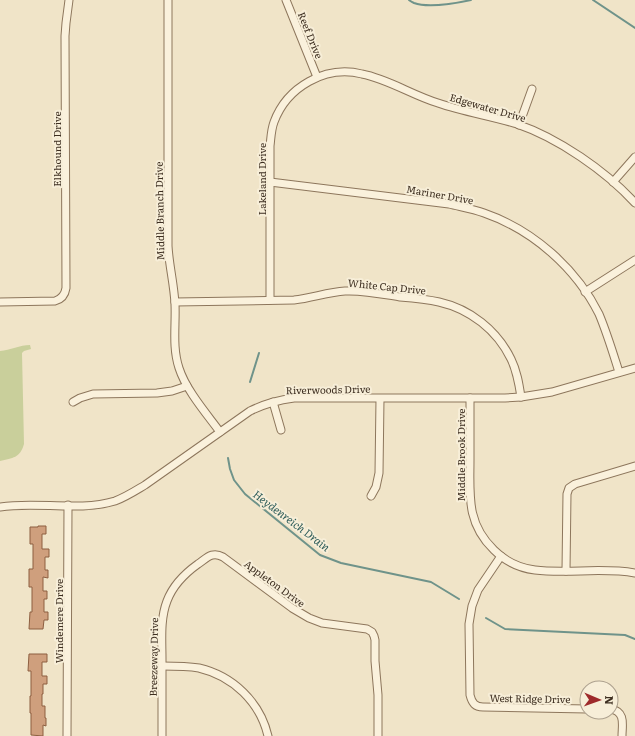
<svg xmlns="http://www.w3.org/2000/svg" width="635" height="736" font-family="Literata,serif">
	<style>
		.green { fill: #c9cf9b }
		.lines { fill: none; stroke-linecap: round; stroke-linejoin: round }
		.stream { stroke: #6f938a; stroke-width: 2 }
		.building { fill: #cf9f7d; stroke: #8d5f41 }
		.minor-casing { stroke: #8d765c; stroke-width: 9 }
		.minor { stroke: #faf1dc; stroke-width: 7 }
		.labels { text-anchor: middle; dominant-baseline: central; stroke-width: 4; stroke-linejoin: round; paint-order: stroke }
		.street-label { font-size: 10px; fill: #3d2e20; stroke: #f7eed8 }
		.water-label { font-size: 11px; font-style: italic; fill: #2f5d5a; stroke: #f7eed8 }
	</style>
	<rect width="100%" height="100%" fill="#f0e4c8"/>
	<path class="green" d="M30 345 31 349 24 351 22 353 24 444C20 458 13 458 0 461V351C10 350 20 345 30 345Z"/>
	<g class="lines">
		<g class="stream">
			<path d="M409 0C410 1 412 2 414 3 428 8 457 3 471 0"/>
			<path d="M593 0 635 28"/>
			<path d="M250 382 259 353"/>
			<path d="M228 458 230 469 234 480 245 494 320 555 341 563 431 582 459 599"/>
			<path d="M486 618 505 629 625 635 635 639"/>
		</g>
	</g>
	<g class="building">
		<path d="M38 526H46V534H42V549H49V557H45V570H48V578L43 577V591H47V599H44V612H48V620H44L43 629H29L30 612H32V587H29V569H33V544H30V527H38Z"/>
		<path d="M29 654H47V662H42V676H47V684H43V694H42V706H45V718H46V726L43 725V736L31 735V713H30V696H31V671H28Z"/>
	</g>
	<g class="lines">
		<defs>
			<g id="minor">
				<path d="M168 0V246C169 265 174 284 175 304 176 325 172 347 179 368 186 390 206 413 220 432"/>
				<path d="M286 0 317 77"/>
				<path d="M519 125 532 89"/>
				<path d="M270 182 449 204C461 207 473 209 484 213 533 230 576 268 599 314 607 333 613 353 619 372"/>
				<path d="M613 182 635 157"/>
				<path d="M585 292 635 260"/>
				<path d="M270 300V146C271 138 271 130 274 122 287 87 325 65 362 74 388 79 412 95 438 103 464 112 491 116 517 124 558 138 606 171 635 203"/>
				<path d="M0 302 55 301C62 299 65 295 66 288L65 36 66 23 69 0"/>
				<path d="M175 302 294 300C312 298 328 292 345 291 363 290 382 294 400 297 413 298 426 299 439 302 470 309 497 330 511 359 517 371 519 384 521 397"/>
				<path d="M470 398C470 419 470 439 470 459 470 495 466 523 494 550 505 561 519 568 535 570 568 574 602 567 635 573"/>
				<path d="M73 402 80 398 93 394 157 393 172 391 187 386"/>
				<path d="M273 402 281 430"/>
				<path d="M371 496 376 487 379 473 380 399"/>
				<path d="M0 507C37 501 78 512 115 501 126 497 135 491 145 485L250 411C264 404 279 400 294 398H505L521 397 552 392 635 368"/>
				<path d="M501 556 478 590 472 606 469 624 470 695C472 703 475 707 483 707L587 709"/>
				<path d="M566 571 567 494 569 488 575 484 635 466"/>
				<path d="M162 666C174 666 187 666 199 668 233 676 260 702 268 736"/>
				<path d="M611 709C626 712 622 725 622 736"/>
				<path d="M67 736 68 505"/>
				<path d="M162 736C162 710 162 685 162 659 162 640 160 619 167 601 173 585 184 574 198 564 207 558 212 551 223 557L292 608 309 618 322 623 367 629 372 632 374 636 375 640V661L378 695V736"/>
			</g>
		</defs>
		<use href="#minor" class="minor-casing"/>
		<use href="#minor" class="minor"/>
	</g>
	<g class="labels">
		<g class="street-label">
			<text transform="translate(311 35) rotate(68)">Reef Drive</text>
			<text transform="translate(488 107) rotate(16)">Edgewater Drive</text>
			<text transform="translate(56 149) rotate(-90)">Elkhound Drive</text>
			<text transform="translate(261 179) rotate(-90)">Lakeland Drive</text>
			<text transform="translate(440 194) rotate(10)">Mariner Drive</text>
			<text transform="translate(159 211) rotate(-91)">Middle Branch Drive</text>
			<text transform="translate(387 286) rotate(6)">White Cap Drive</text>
			<text transform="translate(328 389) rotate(-1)">Riverwoods Drive</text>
			<text transform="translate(460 455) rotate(-90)">Middle Brook Drive</text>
			<text transform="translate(275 583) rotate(36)">Appleton Drive</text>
			<text transform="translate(58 621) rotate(-90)">Windemere Drive</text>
			<text transform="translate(153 657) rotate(-89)">Breezeway Drive</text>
			<text transform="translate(530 698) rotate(1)">West Ridge Drive</text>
		</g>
		<g class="water-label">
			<text transform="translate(292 520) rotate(37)">Heydenreich Drain</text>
		</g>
	</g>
	<g transform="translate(599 700) rotate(92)"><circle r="19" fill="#f7eed8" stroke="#ada18e"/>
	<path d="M0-3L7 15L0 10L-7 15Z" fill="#9e2a2b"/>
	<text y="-6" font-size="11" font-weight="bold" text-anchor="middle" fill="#3d2e20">N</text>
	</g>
</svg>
